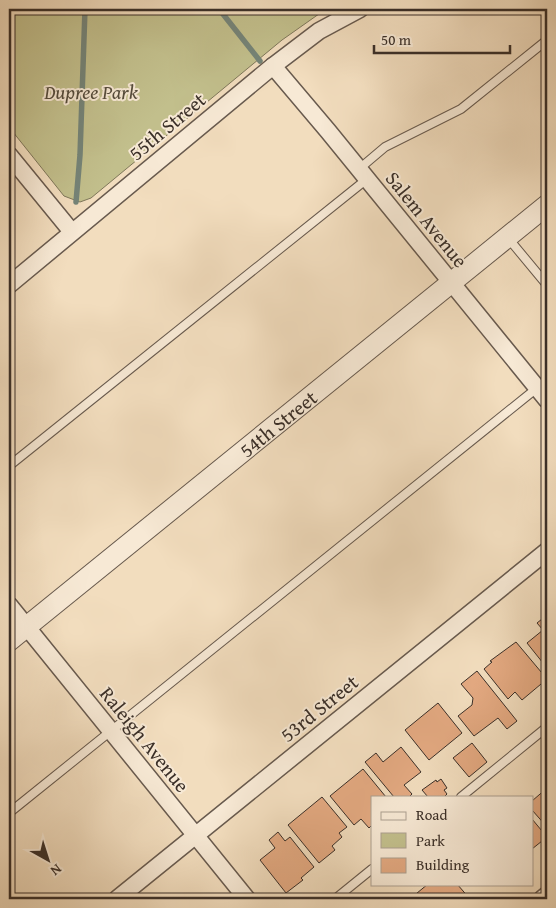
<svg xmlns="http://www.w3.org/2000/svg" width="556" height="908" font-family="'Gentium Book Plus',serif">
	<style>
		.green { fill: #c2bf8c; stroke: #7e775a }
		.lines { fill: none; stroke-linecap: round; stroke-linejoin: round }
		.stream { stroke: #758478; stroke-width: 5.5 }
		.building { fill: #e3a981; stroke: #3a2f28 }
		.service-casing { stroke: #685a4e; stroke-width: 10 }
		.minor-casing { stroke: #685a4e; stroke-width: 19 }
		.tertiary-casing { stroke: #685a4e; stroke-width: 22 }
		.service { stroke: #f7e9d5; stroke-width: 8 }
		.minor { stroke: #f7e9d5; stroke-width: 16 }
		.tertiary { stroke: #f7e9d5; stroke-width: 20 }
		.labels { text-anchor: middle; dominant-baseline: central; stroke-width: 4; stroke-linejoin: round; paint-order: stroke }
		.park-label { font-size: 20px; font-style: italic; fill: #554c3c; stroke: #f7e9d5 }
		.street-label { font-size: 20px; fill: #3a2f28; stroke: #f7e9d5 }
	</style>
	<rect width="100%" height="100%" fill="#f2ddbe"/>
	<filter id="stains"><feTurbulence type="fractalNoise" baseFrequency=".004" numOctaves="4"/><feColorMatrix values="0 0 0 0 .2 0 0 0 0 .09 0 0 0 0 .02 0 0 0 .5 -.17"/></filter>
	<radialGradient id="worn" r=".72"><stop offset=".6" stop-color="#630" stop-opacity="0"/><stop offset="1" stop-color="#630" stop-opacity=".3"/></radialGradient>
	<path class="green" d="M9 9H326L282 40 91 198 80 202 64 196 9 127Z"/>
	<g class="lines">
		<g class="stream">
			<path d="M219 9 260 61"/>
			<path d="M76 202 80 155 85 9"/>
		</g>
	</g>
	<g class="building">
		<path d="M547 615V668L527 643 543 630 537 623Z"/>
		<path d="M516 642 547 679 522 700 515 692 508 699 484 669 492 662 490 661Z"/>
		<path d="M477 671 517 721 507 729 498 718 474 736 458 716 472 705 473 698 461 684Z"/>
		<path d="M438 703 462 733 429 760 405 730Z"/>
		<path d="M472 743 487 762 469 777 453 758Z"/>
		<path d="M401 747 421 772 404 785 412 794 409 797H394L365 762 376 753 383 762Z"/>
		<path d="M363 769 386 797H372V825L369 828 361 819 354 825 330 796Z"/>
		<path d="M441 779 447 788 444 790 447 794 444 797H428L422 790 436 780 437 782Z"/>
		<path d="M547 788V827L532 810V801Z"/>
		<path d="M322 797 347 827 339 833 342 837 332 846 335 850 319 863 288 825Z"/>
		<path d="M532 819 547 837 532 849Z"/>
		<path d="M278 832 285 841 290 837 314 867 301 878 303 880 286 893 260 860 275 848 269 840Z"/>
		<path d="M428 884H457L470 899H413L411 898Z"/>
	</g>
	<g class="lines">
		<defs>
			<g id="service">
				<path d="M359 169 385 147 461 109 547 40"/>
				<path d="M508 238 547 285"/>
				<path d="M9 466 367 179"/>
				<path d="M461 797 547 727"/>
				<path d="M9 813 537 388"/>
				<path d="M335 899 372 869"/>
			</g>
			<g id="minor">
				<path d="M273 66 328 131 547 400"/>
				<path d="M9 155 72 232"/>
				<path d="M9 285 273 66 319 31 360 9"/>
				<path d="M9 605 247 899"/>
				<path d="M117 899 547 551"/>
				<path d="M542 899 547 895"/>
			</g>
			<g id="tertiary">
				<path id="s1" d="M9 641 547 205"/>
			</g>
		</defs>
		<use href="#service" class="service-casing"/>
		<use href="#minor" class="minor-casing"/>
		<use href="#tertiary" class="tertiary-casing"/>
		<use href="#service" class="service"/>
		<use href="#minor" class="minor"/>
		<use href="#tertiary" class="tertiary"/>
	</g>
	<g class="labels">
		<g class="park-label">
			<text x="91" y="91">Dupree Park</text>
		</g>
		<g class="street-label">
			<text transform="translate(167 126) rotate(-40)">55th Street</text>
			<text transform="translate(427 219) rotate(51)">Salem Avenue</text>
			<text stroke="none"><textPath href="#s1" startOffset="346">54th Street</textPath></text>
			<text transform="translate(319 708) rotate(-39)">53rd Street</text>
			<text transform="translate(145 739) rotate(51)">Raleigh Avenue</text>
		</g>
	</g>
	<rect width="556" height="908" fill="none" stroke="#f2ddbe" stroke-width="30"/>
	<rect x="10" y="10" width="536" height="888" fill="none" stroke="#3a2f28" stroke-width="2.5"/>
	<rect x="15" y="15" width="526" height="878" fill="none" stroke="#3a2f28"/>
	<rect x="371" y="796" width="162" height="90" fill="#f7e9d5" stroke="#ab9f90"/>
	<rect x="381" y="812" width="25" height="8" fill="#f7e9d5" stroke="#ab9f90"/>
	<text x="416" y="820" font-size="15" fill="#3a2f28">Road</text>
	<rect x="381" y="833" width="25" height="15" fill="#c2bf8c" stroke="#ab9f90"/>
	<text x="416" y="846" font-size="15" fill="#3a2f28">Park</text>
	<rect x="381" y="858" width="25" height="15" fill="#e3a981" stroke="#ab9f90"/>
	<text x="416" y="870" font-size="15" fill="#3a2f28">Building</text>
	<g transform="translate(48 860) rotate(141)" stroke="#f7e9d5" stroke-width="4" paint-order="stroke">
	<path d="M0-4L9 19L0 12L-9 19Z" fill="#3a2f28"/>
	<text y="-8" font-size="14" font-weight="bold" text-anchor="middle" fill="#3a2f28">N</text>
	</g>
	<path d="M374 45v8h136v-8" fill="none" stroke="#3a2f28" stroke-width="2.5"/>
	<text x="381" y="45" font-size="15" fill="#3a2f28" stroke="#f7e9d5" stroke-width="4" paint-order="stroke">50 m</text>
	<rect width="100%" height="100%" filter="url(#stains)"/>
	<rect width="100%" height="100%" fill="url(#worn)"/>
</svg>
